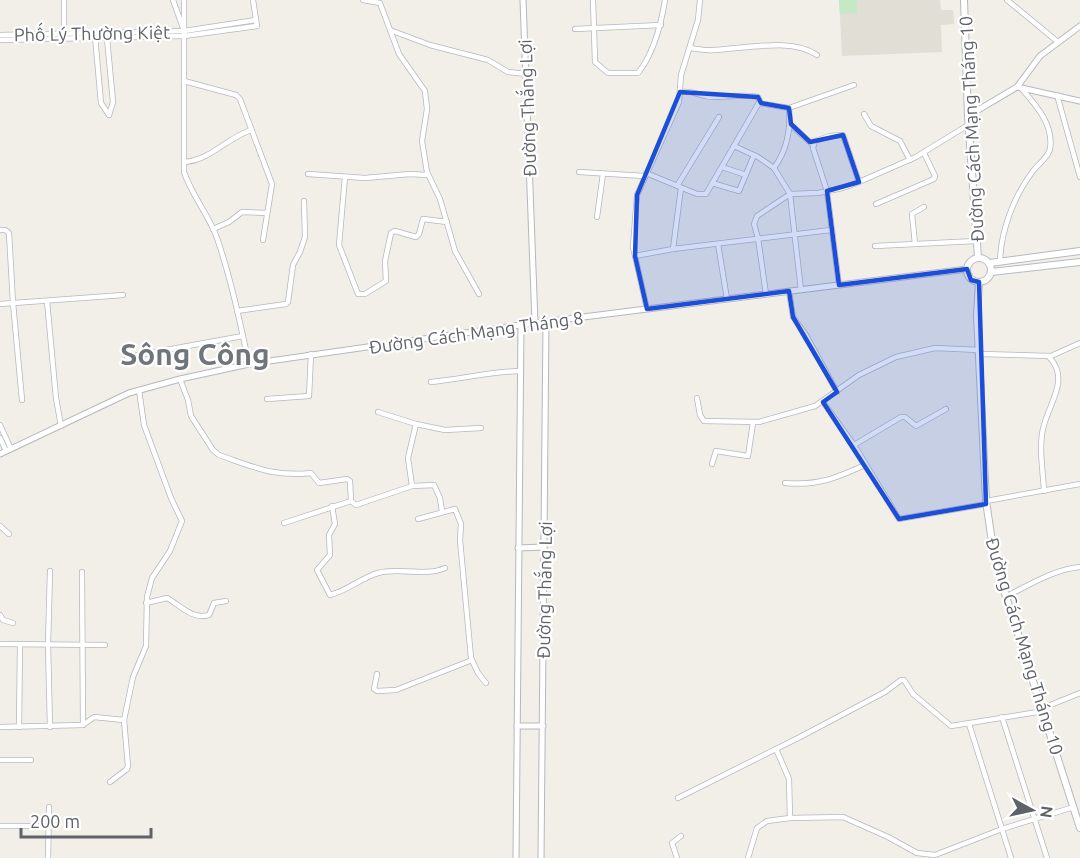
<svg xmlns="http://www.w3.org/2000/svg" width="1080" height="858" font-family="Ubuntu,sans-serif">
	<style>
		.education { fill: #e1ded6 }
		.green { fill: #c5e8c5 }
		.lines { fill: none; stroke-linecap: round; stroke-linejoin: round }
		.minor-casing { stroke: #b5b8bc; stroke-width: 6 }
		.tertiary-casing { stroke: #b5b8bc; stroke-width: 7 }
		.secondary-casing { stroke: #b6babf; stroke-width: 8 }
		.minor { stroke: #fff; stroke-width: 4.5 }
		.tertiary { stroke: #fff; stroke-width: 5 }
		.secondary { stroke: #fff; stroke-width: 6 }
		.marked { fill: #1d4ed8; fill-opacity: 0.2; stroke: #1d4ed8; stroke-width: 4.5; stroke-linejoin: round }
		.labels { text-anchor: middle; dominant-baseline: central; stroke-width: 4.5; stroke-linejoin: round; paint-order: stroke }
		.street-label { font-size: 18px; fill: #5f6368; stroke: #fff }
		.town-label { font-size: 30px; font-weight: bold; fill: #70757a; stroke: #fff }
	</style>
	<rect width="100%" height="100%" fill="#f1efe8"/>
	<path class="education" d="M839 0H940L941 10H953L954 24 941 25 942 52 842 56Z"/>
	<path class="green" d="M839 0H857V13L840 14Z"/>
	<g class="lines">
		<defs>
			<g id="minor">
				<path d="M173 0 183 28"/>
				<path d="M184 0V172C192 196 209 215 217 238 231 279 240 322 249 364"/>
				<path d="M363 0 380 3 399 54 425 91 427 109 422 141 427 172 440 199 455 251 479 294"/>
				<path d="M593 0 595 62 608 73H638C654 53 661 25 665 0"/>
				<path d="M1007 0 1058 42"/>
				<path d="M575 29 661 25"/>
				<path d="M390 30 430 45 488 60 508 72 526 74"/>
				<path d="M64 34V0"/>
				<path d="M0 35 184 31 256 20"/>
				<path d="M95 36 101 103 109 115"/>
				<path d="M107 38 113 102 109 115"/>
				<path d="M0 40 184 36 257 26 253 0"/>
				<path d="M690 48C698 49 706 51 714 50 744 49 791 37 817 55"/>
				<path d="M184 81 236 95 240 99 272 184 263 240"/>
				<path d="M1057 95 1080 177"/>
				<path d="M759 103 789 108 854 85"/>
				<path d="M864 114 871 126 900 141 910 160"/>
				<path d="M790 124 813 145"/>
				<path d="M734 146 758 157 774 168 790 194 801 290"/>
				<path d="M184 162C211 160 225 139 251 130"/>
				<path d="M722 167 746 175"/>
				<path d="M774 168C787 150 791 130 789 108"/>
				<path d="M579 172 645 176"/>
				<path d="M646 173 697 194H706L760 101 758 97C743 94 729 97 713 97 699 97 697 90 680 92"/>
				<path d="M308 174 365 178 410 174 427 175"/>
				<path d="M345 177 339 245 358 294H365L386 281 385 261 391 233 395 231 416 237 419 234 423 219 447 222"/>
				<path d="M712 183 739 191 754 155"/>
				<path d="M677 186 719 117"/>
				<path d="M876 204 934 179 935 176 924 153"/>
				<path d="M597 217 603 174"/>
				<path d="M213 229 229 222 242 212 266 213"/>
				<path d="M0 230H5L9 233 13 303 22 400"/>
				<path d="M718 244 727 299"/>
				<path d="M915 244 912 214 924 207"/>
				<path d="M875 246 976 241"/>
				<path d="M673 249 681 188"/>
				<path d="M635 256 673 249 831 230"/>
				<path d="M1000 261C1001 230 1014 196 1033 171 1038 164 1048 158 1050 149 1054 125 1036 105 1022 89"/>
				<path d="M839 285 827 191 813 148 815 141 830 136 843 135 859 182"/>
				<path d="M789 291 793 317 806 335 837 392"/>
				<path d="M766 294 758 238 754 224 757 216 790 194 818 193 843 188 859 182 916 157 968 125"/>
				<path d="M47 301 56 398 61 426"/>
				<path d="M0 304 123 295"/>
				<path d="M647 309 633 247 637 195 679 102 681 75 698 20 700 0"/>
				<path d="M237 311 286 304 288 302 293 265 300 252 305 237 304 201"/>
				<path d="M979 354 1051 356 1080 343"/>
				<path d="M127 357 243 336"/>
				<path d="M180 379 188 400 191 416 213 450 219 455C254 467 273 477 311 473L319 483 347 479 350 481 351 501 356 505 412 486 434 485 440 498 442 512"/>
				<path d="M431 382C461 379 489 372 520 371"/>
				<path d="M697 398 700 415 704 421 759 422 815 406 859 375 896 357 935 348 979 350"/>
				<path d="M267 399 309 396 311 354"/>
				<path d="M823 402 854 445 899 519 986 504"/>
				<path d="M378 412 416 424 445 430 481 428"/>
				<path d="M0 425 11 449"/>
				<path d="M0 438 6 451"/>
				<path d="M854 445 901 417H905L916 426 946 409"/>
				<path d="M712 464 716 451 748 456 753 423"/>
				<path d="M785 483C818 486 836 478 865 465"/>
				<path d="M412 486 408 458 416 424"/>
				<path d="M1044 491C1043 470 1038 445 1044 425 1050 402 1070 378 1049 357"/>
				<path d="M986 501 1080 484"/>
				<path d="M332 506 335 524 329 535 330 555 317 570 330 595C347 591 361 578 378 573 400 567 425 577 445 568"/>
				<path d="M418 519 455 509 461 524 460 540 471 658 478 673 486 683"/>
				<path d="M284 523 351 501"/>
				<path d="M0 526 9 534"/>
				<path d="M50 571 48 644 50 727"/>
				<path d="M82 572 83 725"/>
				<path d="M1007 596C1029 585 1055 569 1080 567"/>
				<path d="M146 603 167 598C180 605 192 620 209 615L214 603 226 601"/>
				<path d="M0 615 3 620 13 623"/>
				<path d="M0 644 105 645"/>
				<path d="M377 674 374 689 377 691 396 690 472 660"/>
				<path d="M1043 708 1080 693"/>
				<path d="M1002 717 1047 858"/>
				<path d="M969 724 1011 858"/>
				<path d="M0 727 83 725 94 717 124 720"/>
				<path d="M19 727 20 644"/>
				<path d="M776 749 789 779 790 818"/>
				<path d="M0 760H31"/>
				<path d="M110 782 127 769 128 766 124 720 133 677 146 646 147 597 152 578 170 551 182 521 171 498 144 425 139 390"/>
				<path d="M678 798 800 737 885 692 901 680H904L913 694 951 726 1044 711"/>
				<path d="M0 826H49"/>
				<path d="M48 858 49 807"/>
				<path d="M677 858 672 843 681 836"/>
				<path d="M748 858 757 828 767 821 790 818 843 817 888 837 917 853 935 855 1002 829 1074 807"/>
			</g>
			<g id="tertiary">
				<path d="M523 0 535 323"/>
				<path d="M1017 87 1080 101"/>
				<path d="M968 116 1017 87 1040 56 1080 26"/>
				<path d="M0 454 129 393 180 379 249 364 527 324 967 269"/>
				<path d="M518 548 544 547"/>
				<path d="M517 726H543"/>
				<path d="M516 858 521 325"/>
				<path d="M541 858 546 322"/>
			</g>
			<g id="secondary">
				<path d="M964 0 968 116 978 257"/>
				<circle cx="979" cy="270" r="12"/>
				<path d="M990 263 1080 251"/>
				<path d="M991 272 1080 262"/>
				<path d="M979 282 977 316 986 501 991 535 1001 581 1080 828"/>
			</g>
		</defs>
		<use href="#minor" class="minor-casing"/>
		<use href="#tertiary" class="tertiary-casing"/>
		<use href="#secondary" class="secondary-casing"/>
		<use href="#minor" class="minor"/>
		<use href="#tertiary" class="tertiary"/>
		<use href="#secondary" class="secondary"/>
	</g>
	<path class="marked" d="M680 92 758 97 761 103 789 108 791 124 810 142 843 135 859 182 827 191 839 285 967 269 971 280 979 282 986 504 899 519 823 402 837 392 793 317 789 291 647 309 635 256 637 195Z"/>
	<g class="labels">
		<g class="street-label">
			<text transform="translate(92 33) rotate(-1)">Phố Lý Thường Kiệt</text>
			<text transform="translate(527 108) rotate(-92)">Đường Thắng Lợi</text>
			<text transform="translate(971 129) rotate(-93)">Đường Cách Mạng Tháng 10</text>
			<text transform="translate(476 332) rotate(-8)">Đường Cách Mạng Tháng 8</text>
			<text transform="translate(544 590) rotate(-89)">Đường Thắng Lợi</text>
			<text transform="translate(1025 646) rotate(73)">Đường Cách Mạng Tháng 10</text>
		</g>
		<g class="town-label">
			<text x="195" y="354">Sông Công</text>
		</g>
	</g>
	<g transform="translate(1032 810) rotate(98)" stroke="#ffffff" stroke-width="4.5" paint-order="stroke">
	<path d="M0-4.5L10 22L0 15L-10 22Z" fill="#5f6368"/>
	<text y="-9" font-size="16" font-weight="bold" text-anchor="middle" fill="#5f6368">N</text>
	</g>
	<path d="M21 828v9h130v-9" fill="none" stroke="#5f6368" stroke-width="3"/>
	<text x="30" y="828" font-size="18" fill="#5f6368" stroke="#ffffff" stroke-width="4.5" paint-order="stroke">200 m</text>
</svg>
